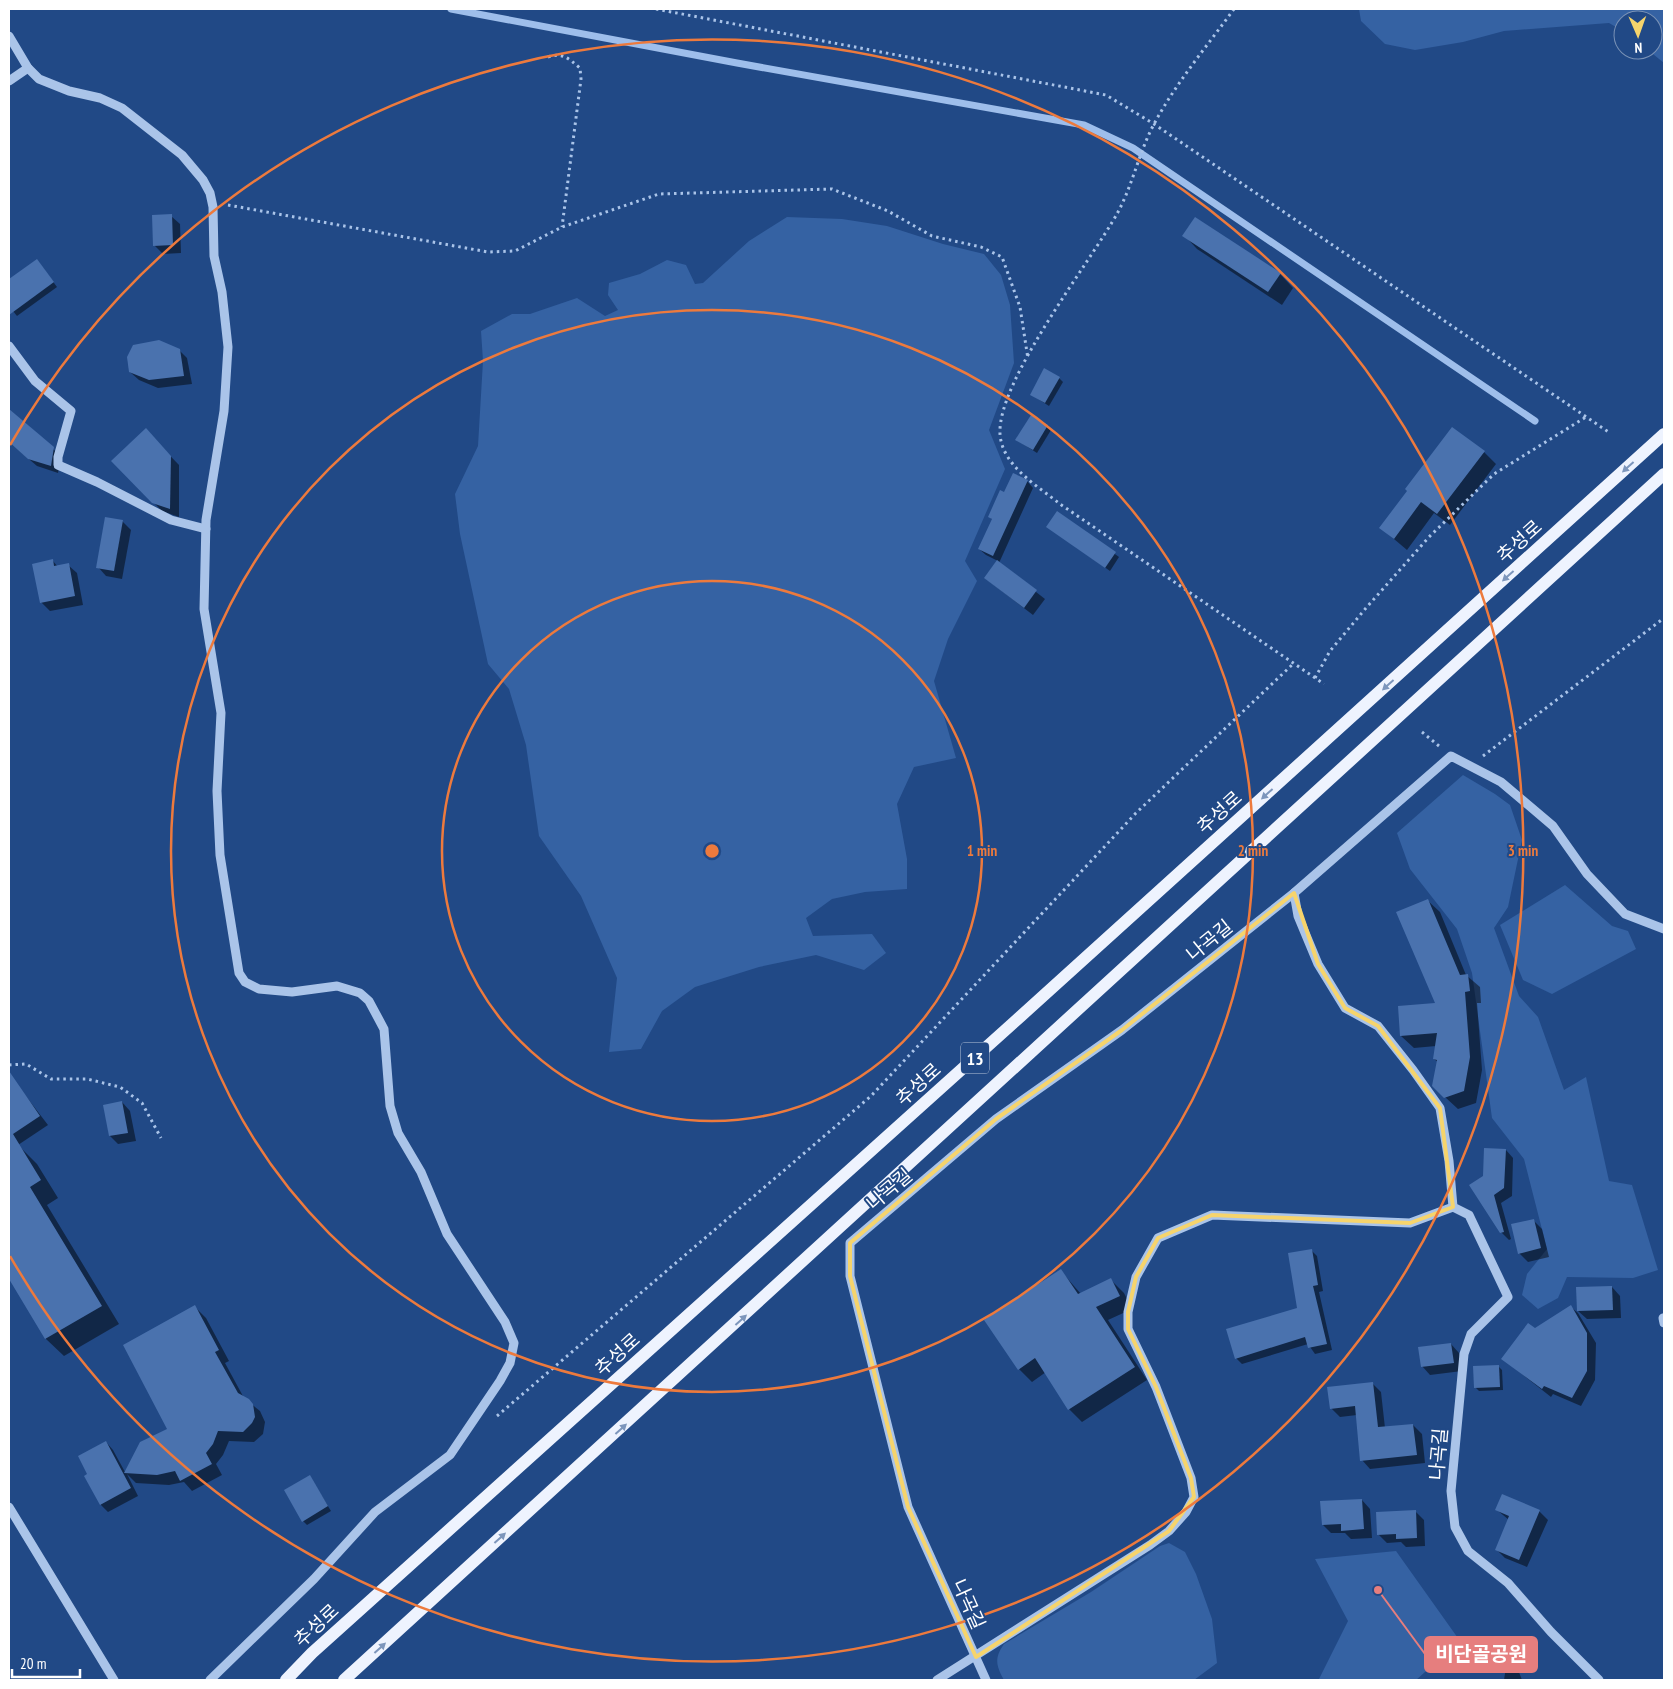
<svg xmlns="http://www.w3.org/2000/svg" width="1673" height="1689" viewBox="0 0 1673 1689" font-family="'PT Sans Narrow','Noto Sans KR',sans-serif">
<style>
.green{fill:#3562a3}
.shadow{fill:#0007}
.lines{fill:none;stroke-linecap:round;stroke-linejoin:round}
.stream{stroke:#9ebeeb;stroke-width:7}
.building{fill:#4a72ae}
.path{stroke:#aac4e9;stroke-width:3;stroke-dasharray:2.5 4;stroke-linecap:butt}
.minor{stroke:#aac4e9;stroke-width:9}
.major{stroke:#eef3fe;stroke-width:12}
.oneway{fill:#7d96bc}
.marked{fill:none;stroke:#f6d46c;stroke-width:4;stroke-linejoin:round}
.ring{fill:none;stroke:#ed7a3d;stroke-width:2.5}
.labels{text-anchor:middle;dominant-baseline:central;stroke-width:4;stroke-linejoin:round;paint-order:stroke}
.shield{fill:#214986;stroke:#bcc8db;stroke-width:1}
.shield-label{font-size:18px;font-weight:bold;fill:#fff}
.street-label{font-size:19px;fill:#fff;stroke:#214986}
.centre{fill:#ed7a3d;stroke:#214986;stroke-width:2.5}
.ring-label{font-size:15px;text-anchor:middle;font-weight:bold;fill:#ed7a3d;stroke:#214986;stroke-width:4;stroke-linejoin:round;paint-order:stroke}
.leader{fill:none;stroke:#e67e7e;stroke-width:2}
.callout-dot{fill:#e67e7e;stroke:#214986;stroke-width:2}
.callout{fill:#e67e7e;stroke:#e67e7e;stroke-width:2}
.callout-label{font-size:20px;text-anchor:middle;font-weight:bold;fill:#fff}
</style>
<rect width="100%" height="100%" fill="#214986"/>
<g class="green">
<path d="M1359,9H1664V63L1648,50H1653V20H1623V31L1609,23L1504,31L1463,42L1415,50L1385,44L1361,21Z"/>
<path d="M787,217L842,219L887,226L943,244L984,254L1001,275L1010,305L1014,363L989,430L1005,469L965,561L977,581L948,639L934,681L956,758L914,767L897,804L907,859V889L865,892L832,899L806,918L813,936L872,934L886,953L864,970L816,955L759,967L695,987L662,1011L641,1049L609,1052L617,978L581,896L539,836L526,745L509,689L488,664L460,534L455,494L478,446L483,361L481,331L512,314H530L577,298L605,316L618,310L608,295L609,283L640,274L667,260L686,265L695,284L703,283L749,241Z"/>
<path d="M1463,775L1495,794L1510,805L1522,840L1508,907L1494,928L1519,996L1538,1017L1564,1090L1586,1077L1609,1181L1632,1185L1658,1270L1633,1278L1567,1277L1558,1298L1538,1309L1522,1295L1527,1274L1547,1249L1524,1159L1492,1118L1472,973L1457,929L1410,869L1397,833Z"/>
<path d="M1565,885L1612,926L1628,931L1636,949L1552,994L1523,980L1500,925Z"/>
<path d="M1169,1543L1185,1552L1196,1574L1212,1619L1217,1663L1194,1680H1004C996,1666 994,1658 1004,1644L1091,1592L1160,1546Z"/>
<path d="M1396,1551L1460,1641L1416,1680L1319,1679L1348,1621L1315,1559Z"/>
</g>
<g class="shadow">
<path d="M171,216L180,224L181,253L163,254L154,245Z"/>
<path d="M1195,218L1280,274L1293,288L1282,305L1197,249L1184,235Z"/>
<path d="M37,260L57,287L17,316L9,306V281Z"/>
<path d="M179,350L187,358L192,384L158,388L139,380L130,372Z"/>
<path d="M1059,378L1063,382L1049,406L1032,395Z"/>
<path d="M9,411L61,456L58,473L37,466L9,442Z"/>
<path d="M1047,426L1051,430L1037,453L1017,440Z"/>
<path d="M154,439L179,465V517L162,511L113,461Z"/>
<path d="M1484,452L1496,464L1450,525L1434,513L1407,550L1381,528Z"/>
<path d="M1027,481L1033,488L999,563L1045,599L1033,615L985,578L998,561L986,555L979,549L993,520L990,517Z"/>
<path d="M1058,513L1119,557L1110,571L1052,530Z"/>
<path d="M122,521L131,530L122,579L106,576L98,567Z"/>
<path d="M53,561L58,567L68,565L77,573L83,605L50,611L41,602Z"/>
<path d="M1427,900L1440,912L1466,975L1480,987L1481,1003H1477L1482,1070L1476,1103L1458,1109L1433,1086L1438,1062L1434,1059L1436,1046L1414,1048L1401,1036L1437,1005Z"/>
<path d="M15,1082L48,1125L18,1145L37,1164L58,1198L47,1205L119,1324L64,1356L46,1339L9,1276V1152L12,1150L9,1147V1087Z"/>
<path d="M122,1102L130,1111L136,1141L118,1144L110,1136Z"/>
<path d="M1506,1150L1513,1158L1512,1196L1501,1203L1511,1239L1509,1240L1501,1232L1484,1177Z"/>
<path d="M1533,1220L1542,1229L1549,1257L1528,1262L1519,1253Z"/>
<path d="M1311,1250L1317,1256L1323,1291L1319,1292L1332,1350L1315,1354L1308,1344L1242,1364L1236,1358L1299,1308Z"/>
<path d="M1060,1270L1081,1294L1111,1280L1124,1293L1132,1309L1108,1320L1147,1380L1082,1422L1069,1409L1046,1372L1032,1382L1019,1369Z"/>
<path d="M1612,1287L1620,1296L1621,1318L1587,1319L1578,1311Z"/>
<path d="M195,1307L206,1318L229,1361L225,1363L244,1398L260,1411L265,1422L263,1434L254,1442L229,1441L223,1455L216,1464L222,1475L192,1491L184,1482L169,1485L136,1483L127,1474L138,1496L108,1512L101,1505L86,1476L89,1474L106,1442L113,1450L125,1472L169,1430Z"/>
<path d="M1571,1307L1578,1313L1596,1343L1595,1380L1581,1406L1553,1394L1551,1397L1503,1359L1535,1330Z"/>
<path d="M1451,1344L1459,1353L1462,1371L1430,1375L1422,1366Z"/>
<path d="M1498,1366L1502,1370L1503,1390L1479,1391L1475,1387Z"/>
<path d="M1372,1383L1381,1392L1385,1428L1413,1425L1422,1434L1425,1463L1370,1469L1362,1460L1357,1415L1340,1417L1331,1408Z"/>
<path d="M310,1477L331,1511L307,1525L303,1521Z"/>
<path d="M1362,1500L1370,1509L1372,1538L1351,1539L1345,1533H1331L1323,1525Z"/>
<path d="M1497,1510L1539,1511L1548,1520L1527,1567L1505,1558L1496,1549L1509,1520Z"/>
<path d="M1415,1511L1424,1520L1425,1546L1406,1547L1401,1542L1387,1543L1378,1534Z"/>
<path d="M1508,1654L1515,1662L1522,1680H1504Z"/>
</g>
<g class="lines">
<path class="stream" d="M451,9L737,63L1084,125L1133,148L1535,421"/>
</g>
<g class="building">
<path d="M172,214L173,245L153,246L152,215Z"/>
<path d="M1195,217L1281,273L1268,292L1182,236Z"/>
<path d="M37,259L54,282L9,315V279Z"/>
<path d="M159,340L180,349L184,376L149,380L129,372L127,357L133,345Z"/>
<path d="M1044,368L1060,377L1045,403L1030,395Z"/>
<path d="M9,409L54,447L51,466L28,459L9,442Z"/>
<path d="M1031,415L1048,425L1033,450L1015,440Z"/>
<path d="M1452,427L1485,451L1437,514L1421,502L1394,539L1379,528L1407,491L1405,489Z"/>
<path d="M146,428L171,456L170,509L152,503L111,461Z"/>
<path d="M1013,473L1028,480L993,556L978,549L992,519L988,517L1000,490L1004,492Z"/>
<path d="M1057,511L1116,552L1105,568L1046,527Z"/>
<path d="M105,517L123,520L114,571L96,568Z"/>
<path d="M53,559L54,566L69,563L75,596L40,603L32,564Z"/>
<path d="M997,560L1037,590L1024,608L984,578Z"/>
<path d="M1428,899L1460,975L1468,974L1470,991L1465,992L1470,1057L1464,1091L1444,1098L1432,1086L1437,1060L1433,1059L1437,1033L1400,1036L1398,1006L1435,1003L1396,912Z"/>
<path d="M9,1071L40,1116L13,1134L41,1180L30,1187L102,1306L45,1339L9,1279Z"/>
<path d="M122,1101L128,1133L109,1136L103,1105Z"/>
<path d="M1484,1148L1506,1149L1504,1188L1494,1195L1504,1232L1500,1233L1469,1185L1483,1176Z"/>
<path d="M1534,1219L1541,1248L1518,1254L1511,1224Z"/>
<path d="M1312,1249L1318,1285L1313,1286L1327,1344L1308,1348L1305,1337L1235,1359L1226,1329L1297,1308L1288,1253Z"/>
<path d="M1061,1269L1078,1294L1111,1278L1120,1296L1096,1307L1135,1367L1068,1410L1035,1358L1018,1370L984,1320Z"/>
<path d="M1612,1286L1613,1310L1577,1311L1576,1287Z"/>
<path d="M195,1305L219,1350L215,1352L238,1393L249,1399L253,1404L255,1417L252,1423L243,1432L218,1431L213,1444L206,1453L212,1464L180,1481L175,1471L157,1475L124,1473L140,1442L167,1429L123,1345Z"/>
<path d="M1571,1305L1587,1333V1371L1572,1398L1544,1386L1542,1389L1501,1359L1528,1323L1535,1328Z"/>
<path d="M1451,1343L1454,1363L1421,1367L1418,1347Z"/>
<path d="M1499,1365L1500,1387L1474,1388L1473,1366Z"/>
<path d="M1373,1382L1378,1427L1413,1424L1417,1455L1360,1461L1355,1406L1330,1409L1327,1387Z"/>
<path d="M106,1441L131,1488L100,1505L84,1476L87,1474L78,1456Z"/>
<path d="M310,1475L328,1506L302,1522L284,1490Z"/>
<path d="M1502,1494L1540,1510L1519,1560L1495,1550L1509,1516L1495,1510Z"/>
<path d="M1362,1499L1364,1529L1341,1531V1524L1322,1525L1320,1501Z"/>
<path d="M1416,1510L1417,1538L1396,1539V1534L1377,1535L1376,1512Z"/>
</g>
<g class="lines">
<g class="path">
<path d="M656,9L1106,95L1154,124L1610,433"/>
<path d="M1234,9C1207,46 1176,83 1154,124C1139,152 1133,184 1118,212C1090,263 997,381 1000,434C1002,466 1038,486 1060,504L1324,684"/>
<path d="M548,57C563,52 569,59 580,68L581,79L562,227"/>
<path d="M228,205L488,252L515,251L562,227L659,194L832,189L888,211L932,236L981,247L1002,257L1020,307L1028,359"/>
<path d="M1315,678L1330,651L1366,608L1429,537L1494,474L1586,417"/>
<path d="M1422,732L1439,746"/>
<path d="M1483,756L1664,618"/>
<path d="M9,1065L26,1064L51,1079H87L120,1087L142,1103L161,1138"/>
<path d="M497,1416L871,1096L1136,813L1293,664"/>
</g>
<g class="minor">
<path d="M9,36L28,68L39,79L69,91L100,98L122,108L182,155L203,180L210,193L213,207L214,256L222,292L228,347L224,411L206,520L204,609L221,713L217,791L220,855L239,973L245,982L259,989L292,992L337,986L360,993L369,1001L384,1029L390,1106L398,1133L421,1172L447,1234L505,1322L514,1343L510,1363L500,1381L450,1455L375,1512L314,1579L210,1680"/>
<path d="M9,81L28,68"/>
<path d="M9,346L35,381L71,411L58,457V465L97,482L171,520L206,529"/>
<path d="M1294,893L1298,916L1318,964L1345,1008L1378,1026L1413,1070L1440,1108L1449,1161L1453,1207L1469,1215L1508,1297L1471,1334L1464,1354L1451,1491L1455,1527L1468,1551L1508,1583L1551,1632L1599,1680"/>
<path d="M1663,1318L1664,1323"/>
<path d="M9,1507L114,1680"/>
<path d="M937,1680L1150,1545L1169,1531L1186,1512L1194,1497L1191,1478L1156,1387L1128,1329V1312L1136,1277L1158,1238L1212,1215L1410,1223L1453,1207"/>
<path d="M986,1680L908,1507L850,1276V1243L996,1119L1122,1030L1294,893L1451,756L1501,782L1553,826L1587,874L1625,914L1664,929"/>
</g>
<g class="major">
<path d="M286,1680L312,1653L1021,1016L1664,434"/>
<path d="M344,1680L1664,474"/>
</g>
</g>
<defs><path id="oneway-solid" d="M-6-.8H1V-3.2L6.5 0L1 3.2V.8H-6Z" transform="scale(1.25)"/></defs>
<g class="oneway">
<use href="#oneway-solid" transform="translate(1628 467) rotate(138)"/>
<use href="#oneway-solid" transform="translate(1508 576) rotate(138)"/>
<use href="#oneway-solid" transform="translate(1388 685) rotate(138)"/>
<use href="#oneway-solid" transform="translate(1267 794) rotate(138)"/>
<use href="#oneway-solid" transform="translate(741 1320) rotate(-42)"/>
<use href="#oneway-solid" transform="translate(621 1429) rotate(-42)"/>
<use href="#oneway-solid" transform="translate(500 1538) rotate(-42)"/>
<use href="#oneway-solid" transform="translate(380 1648) rotate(-42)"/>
</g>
<path class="marked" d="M1294,893L1318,964L1345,1008L1378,1026L1440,1108L1453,1207L1410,1223L1212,1215L1158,1238L1136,1277L1128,1312V1329L1156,1387L1191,1478L1194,1497L1169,1531L976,1657L908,1507L850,1276V1243L996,1119L1122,1030Z"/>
<g class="ring">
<circle cx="712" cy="851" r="270"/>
<circle cx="712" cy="851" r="541"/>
<path d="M10 445A811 811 0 1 1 10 1256"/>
</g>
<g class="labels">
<rect class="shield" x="961" y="1042.5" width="28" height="31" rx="4"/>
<g class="shield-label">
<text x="975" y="1058">13</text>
</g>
<g class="street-label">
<text transform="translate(1519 541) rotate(-42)">추성로</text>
<text transform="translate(1219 812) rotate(-42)">추성로</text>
<text transform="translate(1209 940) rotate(-39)">나곡길</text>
<text transform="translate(918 1084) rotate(-42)">추성로</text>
<text transform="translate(889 1189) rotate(-40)">나곡길</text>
<text transform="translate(617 1354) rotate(-42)">추성로</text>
<text transform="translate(1438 1454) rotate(-85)">나곡길</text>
<text transform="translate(969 1604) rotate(66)">나곡길</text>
<text transform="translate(316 1625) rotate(-43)">추성로</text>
</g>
</g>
<circle cx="712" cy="851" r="8" class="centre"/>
<g class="ring-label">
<text x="982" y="856">1 min</text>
<text x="1253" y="856">2 min</text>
<text x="1523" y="856">3 min</text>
</g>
<path class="leader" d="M1378 1590L1425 1654"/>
<circle class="callout-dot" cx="1378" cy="1590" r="5"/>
<rect class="callout" x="1425" y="1637" width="112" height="35" rx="5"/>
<g class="callout-label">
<text x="1481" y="1661">비단골공원</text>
</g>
<rect width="1673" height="1689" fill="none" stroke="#ffffff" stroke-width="20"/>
<g transform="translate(1638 35) rotate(178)"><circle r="24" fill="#214986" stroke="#7a92b6"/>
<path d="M0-4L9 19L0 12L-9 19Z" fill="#f6d46c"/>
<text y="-8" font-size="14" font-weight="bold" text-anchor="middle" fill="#ffffff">N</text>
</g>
<path d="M12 1669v8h68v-8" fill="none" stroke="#ffffff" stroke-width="2.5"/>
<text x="20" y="1669" font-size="15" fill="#ffffff" stroke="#214986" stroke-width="4" paint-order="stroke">20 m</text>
</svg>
